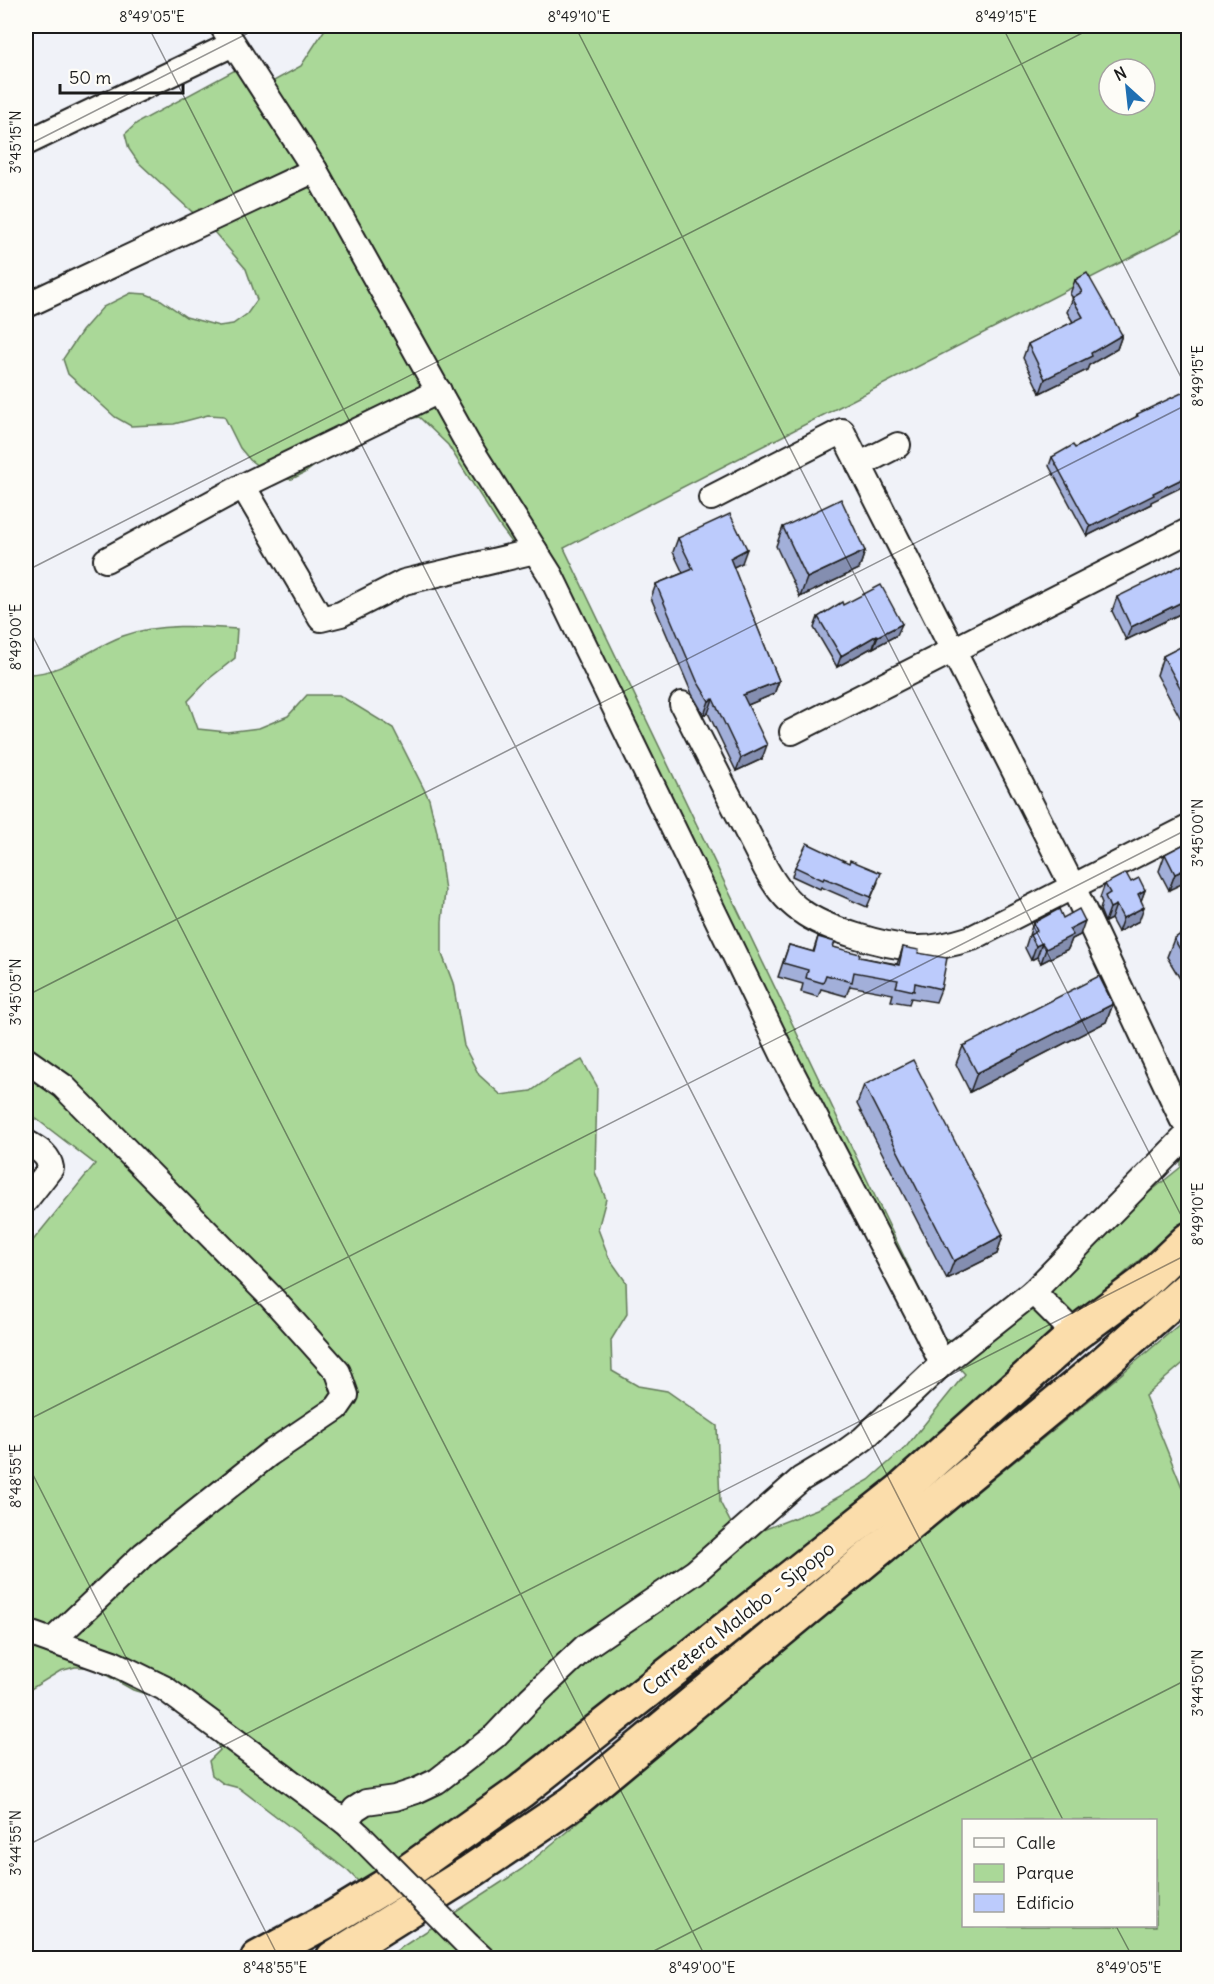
<svg xmlns="http://www.w3.org/2000/svg" width="1214" height="1984" viewBox="0 0 1214 1984" font-family="Delius,sans-serif">
<style>
.green{fill:#aad898;stroke:#637a5a;stroke-width:1.5;fill-rule:evenodd}
.lines{fill:none;stroke-linecap:round;stroke-linejoin:round}
.minor-casing{stroke:#1c1c1c;stroke-width:28}
.highway-casing{stroke:#1c1c1c;stroke-width:38}
.minor{stroke:#fdfcf7;stroke-width:24}
.highway{stroke:#fbddab;stroke-width:33}
.minor-bridge-casing{stroke:#1c1c1c;stroke-width:28;stroke-linecap:butt}
.minor-bridge{stroke:#fdfcf7;stroke-width:24}
.wall{fill:#a2afd9;stroke:#1c1c1c;stroke-width:1.5}
.shaded-wall{fill:#848eb0;stroke:#1c1c1c;stroke-width:1.5}
.building{fill:#bccbfc;stroke:#1c1c1c;stroke-width:1.5}
.ticks{fill:none;stroke:#1c1c1c;stroke-width:1.5;stroke-opacity:0.45}
.labels{text-anchor:middle;dominant-baseline:central;stroke-width:5;stroke-linejoin:round;paint-order:stroke}
.street-label{font-size:20px;fill:#1c1c1c;stroke:#fdfcf7}
.neatline{fill:none;stroke:#1c1c1c;stroke-width:2}
.ticks-label{font-size:15px;text-anchor:middle;fill:#1c1c1c}
</style>
<rect width="100%" height="100%" fill="#f0f2f8"/>
<filter id="ink" filterUnits="userSpaceOnUse"><feTurbulence type="fractalNoise" baseFrequency=".0167" numOctaves="2"/><feDisplacementMap in="SourceGraphic" scale="12" xChannelSelector="R" yChannelSelector="G"/><feConvolveMatrix kernelMatrix="1 2 1 2 8 2 1 2 1" color-interpolation-filters="sRGB"/></filter>
<g filter="url(#ink)">
<g class="green">
<path d="M327,26H1188V228L564,548L944,1340L968,1338L1181,1167L1182,1119L1188,1120V1217L1092,1302L889,1486L383,1906L348,1871L239,1788L224,1784L212,1775L209,1761L220,1750L212,1735L162,1699L133,1690L92,1667H75L60,1671L26,1692V1249L95,1164L26,1111V674C62,675 90,648 123,636C158,623 201,626 237,629L235,658L210,678L188,701L198,729L227,732L259,728L288,716L307,695H339L393,728L429,799L437,832L445,891L442,922V954L453,983L464,1046L479,1075L501,1095L531,1091L554,1075L582,1060L597,1086L595,1172L606,1199L598,1229L609,1258L626,1282L627,1314L611,1340L612,1371L638,1386L667,1391L717,1426L720,1502L733,1527L763,1530L817,1509L869,1480L906,1447L965,1374L913,1318L545,586L499,525L448,445L419,417L366,427L306,472L292,479L276,480L250,460L240,448L224,416L208,415L174,424L131,426L115,417L68,374L63,359L82,331L103,307L131,293L146,294L161,300L186,317L219,326L233,324L247,314L257,300L246,269L215,233L138,162L129,149L125,134L137,123L237,69L274,81L301,66ZM1109,69H1145V105H1109Z"/>
<path d="M1188,1317V1359L1145,1396L1188,1502V1958H385L522,1869L795,1641L1119,1376ZM964,1820H1156V1926H964Z"/>
</g>
<g class="lines">
<g class="minor-casing">
<g id="minor">
<path d="M222,26L315,170L469,446L551,576L786,1061L927,1332L942,1364"/>
<path d="M26,143L233,44"/>
<path d="M27,305L315,170"/>
<path d="M859,465L898,445"/>
<path d="M243,486L439,391"/>
<path d="M711,498L842,431L1073,887L1182,1119L1188,1127"/>
<path d="M106,560L243,486L321,619L341,614L404,582L535,551"/>
<path d="M682,704L766,869C775,885 785,900 801,911C825,929 884,946 914,948C934,949 953,944 972,938L1188,828"/>
<path d="M792,732L1188,531"/>
<path d="M26,1060L63,1086L270,1296L338,1372L346,1395L337,1408L269,1454L144,1554L52,1641"/>
<path d="M26,1142C37,1149 49,1154 51,1168L26,1200"/>
<path d="M1033,1292L1075,1334"/>
<path d="M26,1632L113,1663L164,1688L345,1822"/>
<path d="M360,1836L345,1822L355,1809L366,1802L395,1798L416,1791L437,1781L495,1736L530,1699L585,1647L695,1572L801,1479L841,1455L863,1439L942,1364L1033,1292L1188,1134"/>
<path d="M468,1945L482,1958"/>
</g>
</g>
<g class="highway-casing">
<g id="highway">
<path d="M258,1958L334,1917L400,1877L521,1791L901,1490L1075,1334L1142,1284L1188,1240"/>
<path d="M333,1958L470,1872L572,1803L1098,1368L1188,1288"/>
</g>
</g>
<use href="#minor" class="minor"/>
<use href="#highway" class="highway"/>
<g class="minor-bridge-casing">
<path id="minor-bridge" d="M360,1836L468,1945"/>
</g>
<use href="#minor-bridge" class="minor-bridge"/>
</g>
<g class="wall">
<path d="M1075,280L1122,335L1117,349L1089,365L1087,370L1040,393L1023,358L1028,344L1073,322L1067,312L1073,298L1070,294Z"/>
<path d="M1137,414L1151,502V504L1087,536L1049,466L1052,457L1075,448L1136,417Z"/>
<path d="M783,527L865,551L859,569L800,597L776,546Z"/>
<path d="M678,538L742,563L733,567L779,681L774,694L748,705L762,759L736,771L708,713L704,715L692,694L651,598L656,584L683,573L673,552Z"/>
<path d="M1188,574V610L1126,640L1112,611L1117,597Z"/>
<path d="M843,605L897,635L873,648V647L837,667L814,628L818,617Z"/>
<path d="M1188,644V732L1157,675L1163,656Z"/>
<path d="M1188,842L1169,890L1159,871L1165,854Z"/>
<path d="M849,863L878,882L867,907L821,887L820,889L792,876L795,867Z"/>
<path d="M1131,882L1145,890L1141,900L1139,921L1118,932L1111,919L1105,922L1100,910L1102,903L1100,898L1105,884Z"/>
<path d="M1063,918L1080,935L1072,939L1068,949L1041,963L1037,957L1031,960L1025,948L1033,923Z"/>
<path d="M1188,929V992L1167,957L1174,939Z"/>
<path d="M818,937L833,947L859,957L897,964L903,947L918,953L941,989L936,1002L911,998L909,1004L891,1001L893,994L850,986L846,996L821,989L818,997L801,992L803,984L778,977L784,959L789,945L813,952Z"/>
<path d="M1113,1004L1106,1022L970,1092L956,1064L963,1046Z"/>
<path d="M864,1085L1003,1235L997,1254L947,1279L857,1104Z"/>
</g>
<g class="shaded-wall">
<path d="M1122,335L1117,349L1089,365L1087,370L1040,393L1045,379Z"/>
<path d="M1188,476V484L1151,502V504L1087,536L1090,527L1153,493Z"/>
<path d="M747,549L742,563L725,571L730,558Z"/>
<path d="M865,551L859,569L800,597L807,578Z"/>
<path d="M1188,599V610L1126,640L1131,627Z"/>
<path d="M902,624L897,635L873,648L878,636Z"/>
<path d="M877,635L873,647L837,667L841,656Z"/>
<path d="M779,681L774,694L738,709L743,695Z"/>
<path d="M713,699L708,713L704,715L709,701Z"/>
<path d="M767,745L762,759L736,771L741,758Z"/>
<path d="M1188,868V881L1169,890L1175,874Z"/>
<path d="M1145,890L1140,904L1138,894Z"/>
<path d="M1116,905L1111,919L1105,922L1110,908Z"/>
<path d="M1144,907L1139,921L1118,932L1123,918Z"/>
<path d="M1085,921L1080,935L1072,939L1068,949L1041,963L1046,949L1069,929Z"/>
<path d="M1042,943L1037,957L1031,960L1036,946Z"/>
<path d="M1113,1004L1106,1022L970,1092L977,1073Z"/>
<path d="M1003,1235L997,1254L947,1279L954,1261Z"/>
</g>
<g class="building">
<path d="M1087,273L1122,335L1091,353L1092,356L1045,379L1028,344L1083,317L1072,298L1082,292L1075,280Z"/>
<path d="M1188,390V476L1153,493L1154,495L1090,527L1052,457L1073,445L1075,448L1138,416L1137,414Z"/>
<path d="M841,499L865,551L807,578L783,527Z"/>
<path d="M730,514L747,549L730,558L779,681L743,695L767,745L741,758L713,699L709,701L697,681L656,584L693,569L678,538Z"/>
<path d="M1184,564L1188,574V599L1131,627L1117,597Z"/>
<path d="M881,585L902,624L878,636L877,635L841,656L818,617L842,602L843,605Z"/>
<path d="M1188,643V702L1163,656Z"/>
<path d="M1188,842V868L1175,874L1165,854Z"/>
<path d="M807,843L849,863L850,860L881,873L871,897L824,878L823,880L795,867Z"/>
<path d="M1126,873L1131,882L1139,878L1145,890L1138,894L1144,907L1123,918L1116,905L1110,908L1105,896L1110,893L1105,884Z"/>
<path d="M1059,909L1063,918L1079,909L1085,921L1069,929L1073,935L1046,949L1042,943L1036,946L1030,935L1037,931L1033,923Z"/>
<path d="M1188,929V963L1174,939Z"/>
<path d="M818,937L835,942L833,947L860,954L859,957L899,965L903,947L919,950L918,953L947,958L941,989L915,983L914,991L896,987L898,980L854,972L852,982L826,975L823,983L806,978L808,970L783,963L789,945L814,952Z"/>
<path d="M1099,976L1113,1004L977,1073L963,1046Z"/>
<path d="M913,1060L1003,1235L954,1261L864,1085Z"/>
</g>
</g>
<path class="ticks" d="M148,26L1063,1820M575,26L1188,1229M1002,26L1188,391M26,146L262,26M26,571L1096,26M26,623L706,1958M26,996L1188,404M26,1421L1188,829M26,1461L279,1958M26,1846L1188,1254M1116,1926L1133,1958M640,1958L1188,1679"/>
<g class="labels">
<g class="street-label">
<text transform="translate(738 1618) rotate(-38)">Carretera Malabo - Sipopo</text>
</g>
</g>
<rect width="1214" height="1984" fill="none" stroke="#fdfcf7" stroke-width="66"/>
<rect x="962" y="1819" width="195" height="108" fill="#fdfcf7" stroke="#a3a29f" stroke-width="1.5"/>
<rect x="974" y="1838" width="30" height="9" fill="#fdfcf7" stroke="#a3a29f" stroke-width="1.5"/>
<text x="1016" y="1849" font-size="18" fill="#1c1c1c">Calle</text>
<rect x="974" y="1864" width="30" height="18" fill="#aad898" stroke="#a3a29f" stroke-width="1.5"/>
<text x="1016" y="1879" font-size="18" fill="#1c1c1c">Parque</text>
<rect x="974" y="1894" width="30" height="18" fill="#bccbfc" stroke="#a3a29f" stroke-width="1.5"/>
<text x="1016" y="1909" font-size="18" fill="#1c1c1c">Edificio</text>
<g transform="translate(1127 87) rotate(333)"><circle r="28" fill="#fdfcf7" stroke="#a3a29f" stroke-width="1.5"/>
<path d="M0-4.5L10 22L0 15L-10 22Z" fill="#1f6fb2"/>
<text y="-9" font-size="16" font-weight="bold" text-anchor="middle" fill="#1c1c1c">N</text>
</g>
<path d="M60 84v9h123v-9" fill="none" stroke="#1c1c1c" stroke-width="3"/>
<text x="69" y="84" font-size="18" fill="#1c1c1c" stroke="#fdfcf7" stroke-width="4.5" paint-order="stroke">50 m</text>
<rect x="33" y="33" width="1148" height="1918" class="neatline"/>
<g class="ticks-label">
<text x="152" y="22">8°49'05"E</text>
<text x="579" y="22">8°49'10"E</text>
<text x="1006" y="22">8°49'15"E</text>
<text transform="translate(16 142) rotate(-90)" y="5">3°45'15"N</text>
<text transform="translate(1198 376) rotate(-90)" y="5">8°49'15"E</text>
<text transform="translate(16 637) rotate(-90)" y="5">8°49'00"E</text>
<text transform="translate(1198 833) rotate(-90)" y="5">3°45'00"N</text>
<text transform="translate(16 992) rotate(-90)" y="5">3°45'05"N</text>
<text transform="translate(1198 1214) rotate(-90)" y="5">8°49'10"E</text>
<text transform="translate(16 1476) rotate(-90)" y="5">8°48'55"E</text>
<text transform="translate(1198 1683) rotate(-90)" y="5">3°44'50"N</text>
<text transform="translate(16 1843) rotate(-90)" y="5">3°44'55"N</text>
<text x="275" y="1973">8°48'55"E</text>
<text x="702" y="1973">8°49'00"E</text>
<text x="1129" y="1973">8°49'05"E</text>
</g>
</svg>
